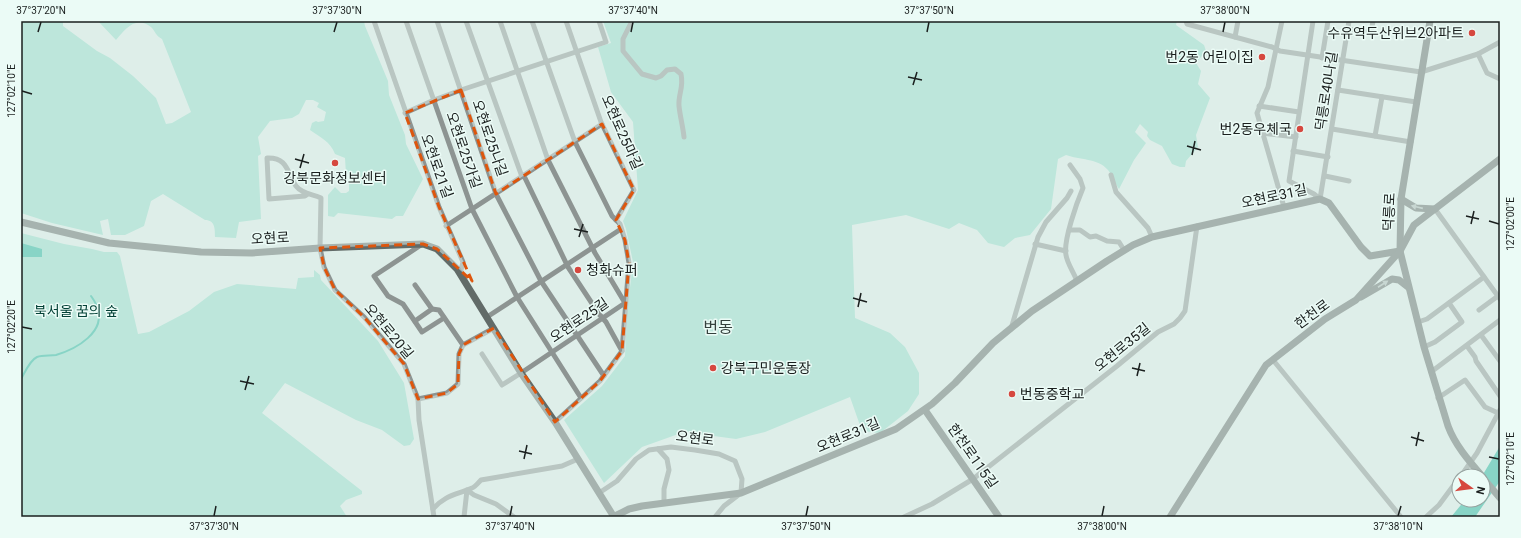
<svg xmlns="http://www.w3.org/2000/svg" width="1521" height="538" viewBox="0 0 1521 538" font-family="Roboto,'Noto Sans KR',sans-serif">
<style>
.green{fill:#94dcca}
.water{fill:#20b49b}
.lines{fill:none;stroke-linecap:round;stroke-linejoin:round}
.stream{stroke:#20b49b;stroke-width:2}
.street{stroke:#8d9492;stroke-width:5}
.secondary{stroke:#626b68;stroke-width:7}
.oneway{fill:#adbab6}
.marked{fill:none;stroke:#de560d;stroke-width:3;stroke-dasharray:8 5;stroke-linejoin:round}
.ticks{fill:none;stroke:#1a1f1e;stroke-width:1.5}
.poi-dot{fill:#d6483f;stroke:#ebfbf6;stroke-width:1.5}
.labels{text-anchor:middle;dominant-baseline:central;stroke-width:3;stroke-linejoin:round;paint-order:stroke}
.poi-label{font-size:14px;fill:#1a1f1e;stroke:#ebfbf6;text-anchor:end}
.street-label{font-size:14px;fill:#1a1f1e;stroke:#ebfbf6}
.park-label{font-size:14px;fill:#034136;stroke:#ebfbf6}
.quarter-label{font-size:16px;fill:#34413d;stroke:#ebfbf6}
.neatline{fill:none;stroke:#1a1f1e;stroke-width:1.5}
.ticks-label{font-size:10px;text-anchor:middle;fill:#1a1f1e}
</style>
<rect width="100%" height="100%" fill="#deeee9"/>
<g class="green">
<path d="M21,21H63V26L97,51L110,58L133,76L156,98L166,124L172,123L191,112L162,39C155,35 156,32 151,27C136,15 125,29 116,40L98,21H364L365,26L388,81L389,95L405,135L406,144L423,179L403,216H396L392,219L338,213L334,217L328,216V195L335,187L341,193H346L349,191V182L354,178V174H346L345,158L335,154C330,141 321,138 310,130L312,123L316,121L318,122L324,121L326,112L317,107L319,103L313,100H306L299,114L292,118L270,121L258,137L261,154L258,156L261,219L239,222L236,238L215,237C215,229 215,220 205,220L163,194L151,201L144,226L125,235H111L108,219L100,221L103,235L52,223L21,213Z"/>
<path d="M603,21H1177L1176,25L1204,45L1206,51L1196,63L1201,71L1198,84L1210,98L1196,135L1198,147L1186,161L1185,167H1180L1172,164L1162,146L1150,140L1147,136L1148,132L1140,124L1135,132L1146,143L1134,160L1119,189C1115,183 1112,175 1108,170C1098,158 1079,160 1066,155L1058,159L1051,209L1030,235L1015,238L1004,247L988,243L977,230L959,223L949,229L906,215L852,225L855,318L890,333L905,347L919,373V394L908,411L880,433L862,431L850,397L765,432L736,439L684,432L642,447L604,483L564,420L602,386L625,356L627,313L633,262L626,229L623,221L638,190L633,122L611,92L598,47L611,43Z"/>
<path d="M21,233L64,244L92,249L104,252H117L120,256L138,334L149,332L189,311L214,292L237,284L296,289L298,278L314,277V270L320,275L321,280L378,341L404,383L414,439L410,445L404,446L382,430L356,420L285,383L262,413L362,491V494L346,500L340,506L347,517H21Z"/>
</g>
<g class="water">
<path d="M21,243L42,249V257H21Z"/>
<path d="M1500,446V481L1475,517H1451L1465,500H1483V476H1482Z"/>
</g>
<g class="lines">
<path class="stream" d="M21,379C25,372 30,360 37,357C43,355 50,356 56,355C76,349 107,332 97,307C96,303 93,299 91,296"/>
<g class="street">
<path d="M374,21L439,207L463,262L460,274"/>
<path d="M406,21L472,209L517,297L581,398"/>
<path d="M437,21L496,194L541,281L604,376"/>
<path d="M466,21L521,174L525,178L568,267L599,314L606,322L622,351"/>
<path d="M500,21L548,160L595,253L625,303"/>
<path d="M532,21L575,142L612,216L620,224L625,240L629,263L622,351L600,381L555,422"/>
<path d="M566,21L601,122L634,190L616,220"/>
<path d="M632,21L623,39V51L642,74L656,78L661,76L667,70L675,69L681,74C684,88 678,94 679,106C680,116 683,127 684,137"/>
<path d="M1186,21L1187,24L1272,47L1280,51L1421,72L1478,54L1500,42"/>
<path d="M1282,21L1268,87L1257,113L1284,207"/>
<path d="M1313,21L1289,181L1314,194L1320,199L1349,21"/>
<path d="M1348,29L1371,33L1373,21"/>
<path d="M1235,37L1238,21"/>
<path d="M1478,54L1487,73L1500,79"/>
<path d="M1322,58L1328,21"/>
<path d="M1338,90L1416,102"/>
<path d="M1259,106L1299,112"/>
<path d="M405,113L434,100L461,90L606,42L599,21"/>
<path d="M1332,129L1411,142"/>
<path d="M1262,133L1296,137"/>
<path d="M1375,136L1382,97"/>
<path d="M1293,151L1328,157"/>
<path d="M1070,165L1080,179L1083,188C1077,202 1063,241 1066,255C1067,263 1074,273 1077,281"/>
<path d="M1111,175L1116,192L1148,228L1152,237"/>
<path d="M1325,176L1349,181"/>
<path d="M308,194L305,196L269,199L267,158C288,157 287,173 296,186C302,194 313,194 321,198L320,248L324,267L335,290L364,317L404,364L418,399L419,420L434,517"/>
<path d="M1435,209L1500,299"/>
<path d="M446,226L602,124"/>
<path d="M1070,230H1080L1090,237L1096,236L1107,241L1119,242L1124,250"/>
<path d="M1035,244L1066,251"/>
<path d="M421,245L374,276L388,296L403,304L422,332L444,318"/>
<path d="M415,285L432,309L439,310L463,345"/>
<path d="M1479,310L1498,296"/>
<path d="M487,317L621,229"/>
<path d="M415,321L432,309"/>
<path d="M1418,322L1427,319L1484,277"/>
<path d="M1011,329L1038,237L1046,222L1067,198L1071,191"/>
<path d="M1481,335L1500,361"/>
<path d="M1467,346L1475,357L1476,361L1500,396"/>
<path d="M1424,347L1435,342L1462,322L1449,303"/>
<path d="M482,354L502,385L521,373L625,303"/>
<path d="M1273,360L1401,517"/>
<path d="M1431,372L1500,320"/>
<path d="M1438,398L1465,380L1485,407L1498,413"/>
<path d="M418,399L447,393L458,384L459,354L463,345L494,328"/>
<path d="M658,449L667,459L669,470L664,489V503"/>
<path d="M1461,476L1477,453L1500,410"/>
<path d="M599,493L617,481L636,459L649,450L671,447L695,450L719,454L735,461L742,479L741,493L724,506L715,517"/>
<path d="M433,509C445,495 456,495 472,488C475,487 478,483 481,480L562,466L578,459"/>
<path d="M464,517L467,490L474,495L496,504L514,517"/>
<path d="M904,517L932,504L973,479L1117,366L1158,332L1174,324L1180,318L1185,311L1197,226"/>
<path d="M1426,517L1439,505L1459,478"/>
</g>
<g class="secondary">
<path d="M1430,21L1401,199L1400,251L1424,347L1448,426C1455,445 1469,461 1482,476"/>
<path d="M1401,199L1416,208L1435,209"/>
<path d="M21,222L109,243L201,252L252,253L320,248L423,244L437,249L457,269L521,373L555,422L614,517"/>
<path d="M1361,297L1392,279L1399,280L1408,287"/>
<path d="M925,410L999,517"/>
<path d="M1483,478L1500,498"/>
<path d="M613,517L629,509L642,506L741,493L896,429L932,404L955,383L993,343L1032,311L1107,261L1133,245L1152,237L1320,199L1329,203L1361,247L1370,256L1400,251"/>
<path d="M1170,517L1266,365L1325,319L1356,300L1400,251L1414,225L1500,159"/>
</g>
</g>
<defs><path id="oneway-solid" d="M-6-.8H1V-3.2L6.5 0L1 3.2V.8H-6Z"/></defs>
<g class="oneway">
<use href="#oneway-solid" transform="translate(1417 207) rotate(-167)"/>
<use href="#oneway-solid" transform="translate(1383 284) rotate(-33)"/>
</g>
<path d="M0 0H1521V538H0ZM461,90L496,194L602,124L634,190L616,220L625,240L629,263L622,351L600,381L555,422L494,328L463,345L459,354L458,384L447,393L418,399L404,364L364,317L335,290L324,267L320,248L423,244L437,249L472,281L439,207L405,113Z" fill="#deeee9" fill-opacity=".55" fill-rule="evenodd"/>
<path class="marked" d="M461,90L496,194L602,124L634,190L616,220L625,240L629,263L622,351L600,381L555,422L494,328L463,345L459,354L458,384L447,393L418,399L404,364L364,317L335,290L324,267L320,248L423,244L437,249L472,281L439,207L405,113Z"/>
<path class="ticks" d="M38,32L41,22M334,32L337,22M631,32L633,22M927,32L929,22M1223,32L1225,22M908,77L922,80M913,85L917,72M22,91L32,94M1187,146L1201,150M1192,155L1195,141M295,159L309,163M300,168L304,154M1466,216L1479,219M1489,221L1499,224M1471,224L1474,211M574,229L588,232M579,237L583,224M853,298L867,302M858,307L861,293M22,327L32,329M1132,368L1145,371M1137,376L1140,363M240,381L254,384M245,390L249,376M1411,437L1424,441M1416,446L1419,432M519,451L532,454M1489,457L1499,459M524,459L527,445M214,516L216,506M510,516L512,506M806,516L808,506M1102,516L1104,506M1398,516L1401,506"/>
<g class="poi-dot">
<circle cx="1472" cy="33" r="4"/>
<circle cx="1262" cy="57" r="4"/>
<circle cx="1300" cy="129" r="4"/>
<circle cx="335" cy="163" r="4"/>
<circle cx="578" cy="270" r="4"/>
<circle cx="713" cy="368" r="4"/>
<circle cx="1012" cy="394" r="4"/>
</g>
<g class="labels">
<g class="poi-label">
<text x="1464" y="33">수유역두산위브2아파트</text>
<text x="1254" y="57">번2동 어린이집</text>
<text x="1292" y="129">번2동우체국</text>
<text x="335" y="178" text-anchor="middle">강북문화정보센터</text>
<text x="586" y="270" text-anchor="start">청화슈퍼</text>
<text x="721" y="368" text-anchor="start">강북구민운동장</text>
<text x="1020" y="394" text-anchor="start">번동중학교</text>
</g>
<g class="street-label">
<text transform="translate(1326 91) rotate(-81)">덕릉로40나길</text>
<text transform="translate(622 132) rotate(66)">오현로25마길</text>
<text transform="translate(490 138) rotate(71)">오현로25나길</text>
<text transform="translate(464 150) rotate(71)">오현로25가길</text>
<text transform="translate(437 166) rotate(70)">오현로21길</text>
<text transform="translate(1274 196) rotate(-12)">오현로31길</text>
<text transform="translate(1389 212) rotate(-87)">덕릉로</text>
<text transform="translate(270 238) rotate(-3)">오현로</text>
<text transform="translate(1312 314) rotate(-36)">한천로</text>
<text transform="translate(579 320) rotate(-34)">오현로25길</text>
<text transform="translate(389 331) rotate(50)">오현로20길</text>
<text transform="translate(1122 347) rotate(-39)">오현로35길</text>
<text transform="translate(848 435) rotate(-23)">오현로31길</text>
<text transform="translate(695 438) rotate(7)">오현로</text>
<text transform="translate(973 456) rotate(55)">한천로115길</text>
</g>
<g class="park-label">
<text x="76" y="311">북서울 꿈의 숲</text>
</g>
<g class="quarter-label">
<text x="718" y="327">번동</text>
</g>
</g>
<rect width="1521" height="538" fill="none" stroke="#ebfbf6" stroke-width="44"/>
<g transform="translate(1471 488) rotate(104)"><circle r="19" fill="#ebfbf6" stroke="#97a3a0"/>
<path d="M0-3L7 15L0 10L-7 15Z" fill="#d6483f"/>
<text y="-6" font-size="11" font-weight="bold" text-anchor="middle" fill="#1a1f1e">N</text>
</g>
<rect x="22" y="22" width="1477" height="494" class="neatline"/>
<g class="ticks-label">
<text x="41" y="14">37°37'20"N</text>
<text x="337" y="14">37°37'30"N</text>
<text x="633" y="14">37°37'40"N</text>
<text x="929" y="14">37°37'50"N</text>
<text x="1225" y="14">37°38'00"N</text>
<text transform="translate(11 91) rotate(-90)" y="4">127°02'10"E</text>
<text transform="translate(1510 224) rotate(-90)" y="4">127°02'00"E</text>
<text transform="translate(11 327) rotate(-90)" y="4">127°02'20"E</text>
<text transform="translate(1510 459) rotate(-90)" y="4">127°02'10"E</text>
<text x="214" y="530">37°37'30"N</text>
<text x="510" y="530">37°37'40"N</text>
<text x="806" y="530">37°37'50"N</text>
<text x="1102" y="530">37°38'00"N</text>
<text x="1398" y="530">37°38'10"N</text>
</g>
</svg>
